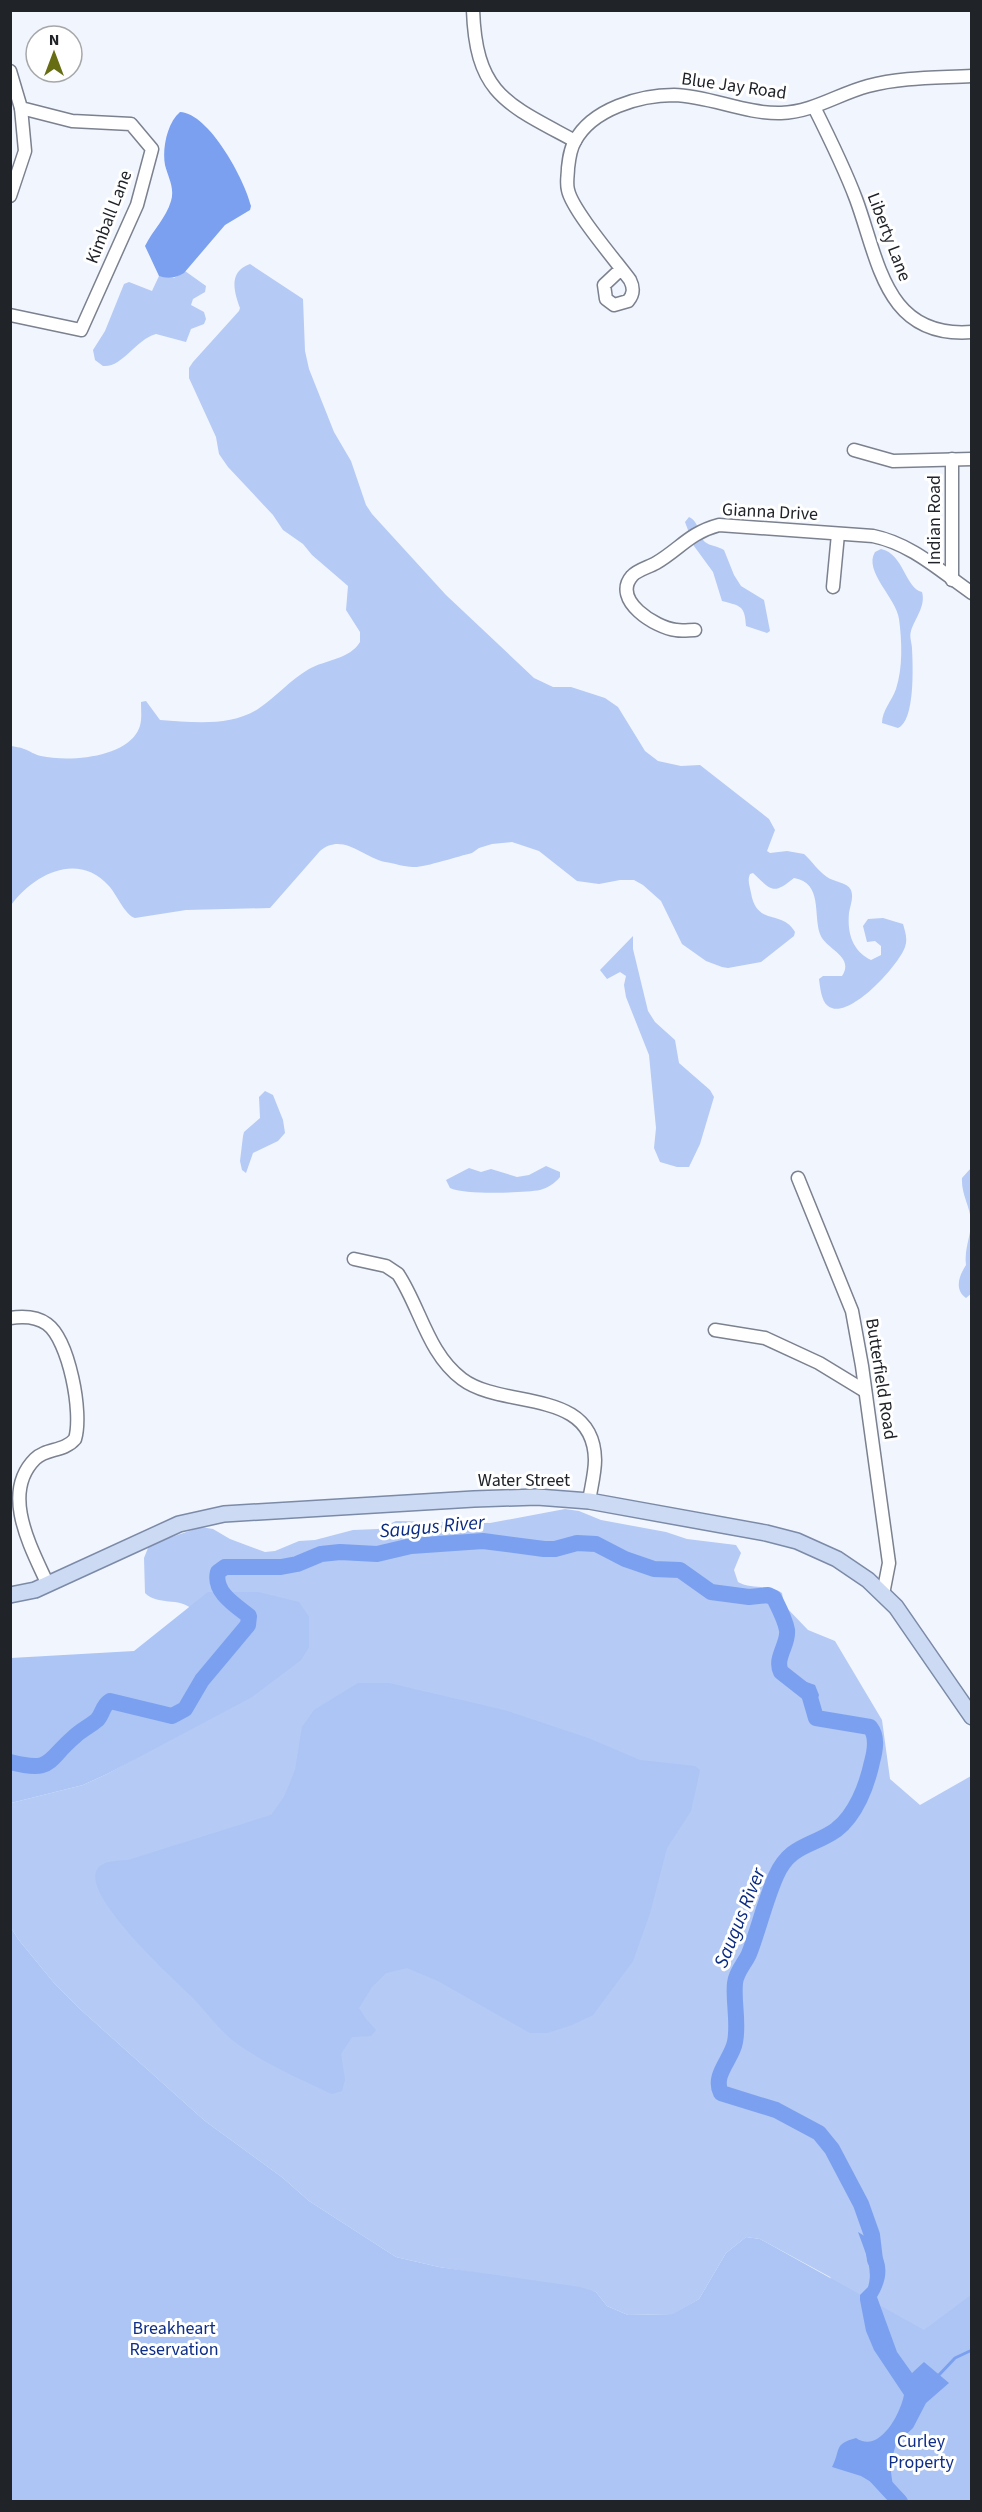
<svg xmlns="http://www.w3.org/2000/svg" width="982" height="2512" viewBox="0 0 982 2512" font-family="'Source Sans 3',sans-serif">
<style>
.green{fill:#b5caf4}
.forest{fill:#acc5f5}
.water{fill:#7ba0ef}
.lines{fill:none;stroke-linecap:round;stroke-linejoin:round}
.stream{stroke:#7ba0ef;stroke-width:3}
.river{stroke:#7ba0ef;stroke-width:16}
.minor-casing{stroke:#7b818e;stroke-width:15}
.major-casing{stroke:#7b8aa7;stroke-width:18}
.minor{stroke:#fff;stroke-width:12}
.major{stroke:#cddaf3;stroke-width:15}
.labels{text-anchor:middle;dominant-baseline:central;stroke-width:6;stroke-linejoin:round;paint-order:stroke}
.street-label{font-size:18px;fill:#202328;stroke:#fff}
.park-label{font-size:18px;fill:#0e2f88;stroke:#fff}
.water-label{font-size:20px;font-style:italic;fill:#0a2b84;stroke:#fff}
</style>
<rect width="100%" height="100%" fill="#f1f5fe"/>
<g class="green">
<path d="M250,264L303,299L305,351L309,369L334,432L351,461L366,505L372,514L446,595L534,678L553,687H571L605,698L618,707L645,751L658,761L681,766L700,765L769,819L775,830L767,851L770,853L787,851L804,854C812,861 818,871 827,877C834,882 847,882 851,890C854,898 850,906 849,913C847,934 853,951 871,960L881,955V946L875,941L867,942L863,926L868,919L883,918L903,924C905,931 908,939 905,947C899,965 848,1022 828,1006C821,1001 820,986 819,979L823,976H842C855,956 826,950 820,934C813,914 823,883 794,878C773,895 772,891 753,873L750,874C747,881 750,886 751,893C757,927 782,909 795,932L794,936L761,962L728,968L722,967L706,961L682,944L661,901L643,885L634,880H620L599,884L577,881L539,851L512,842L492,844L479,848L472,853C459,856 423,868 413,867C404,867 394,863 385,862C363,857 342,832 320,851L270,908L186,910L135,918C125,915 117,895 109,886C78,851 34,874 11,905V746C15,747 20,747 24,749C30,751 35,755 41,756C68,762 120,758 136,734C143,724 141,714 141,702L146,701L160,720C192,722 230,727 258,709C276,697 290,680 309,669C325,660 350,659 360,642V632L346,610L348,586L312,555L303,544L283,530L273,515L228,467L219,454L216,437L189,378V368L193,362L239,311L240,308C234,291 228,272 250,264Z"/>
<path d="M185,271L206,286L205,292L193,299L191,305L204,312L206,319L204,324L191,329L186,342L156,334C135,340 122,368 103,366L95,360L93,350L105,331L124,284L129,282L152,291L159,276L174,278Z"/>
<path d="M689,517C700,522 697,534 705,542C710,546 718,546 724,550L734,575L741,586L764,600L770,631L767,633L746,626C745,604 739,606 722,601L713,572L694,546L685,522Z"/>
<path d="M881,549C904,554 905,588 922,592C926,606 915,618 911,631C909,637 912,643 912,649C913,667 915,721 898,728L882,723C882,710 892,701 896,689C903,668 902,641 899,619C897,599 863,571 875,552Z"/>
<path d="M633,936V949L648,1011L655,1022L675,1040L679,1063L710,1090L714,1097L700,1144L689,1167H677L660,1162L654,1148L656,1128L649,1055L626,997L624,985L626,976L620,972L607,979L600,970Z"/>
<path d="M265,1091L273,1095L283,1120L285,1133L278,1141L253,1153L246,1173L242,1170L240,1161L243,1136L244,1132L260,1118L259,1097Z"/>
<path d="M546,1166L560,1172V1177C555,1183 548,1188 540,1190C523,1193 464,1195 450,1188L446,1180L469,1168L481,1172L491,1169L517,1177L529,1175Z"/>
<path d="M971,1168L972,1293L966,1298C954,1289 959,1276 966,1265C964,1248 971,1237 971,1221C970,1206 961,1194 962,1178Z"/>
<path d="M565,1509L579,1511L601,1520L666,1532L687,1539L736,1545L741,1553L734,1570L738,1582C752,1590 770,1584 782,1593L784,1605L808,1630L835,1641L882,1720L890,1779L920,1805L971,1776V2501L830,2277L760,2239L746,2237L726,2253L699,2299L674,2314L628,2315L607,2306L596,2292L439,2267L396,2257L309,2201L283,2178L205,2121L81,2010L54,1983L18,1939L10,1926L11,1803L83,1785L107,1774L190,1728L10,1754L192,1609C179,1597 158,1606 145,1593L144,1558L148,1548L157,1542L201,1527L213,1529L230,1539L265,1552L275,1551L299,1541L315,1540L353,1530L378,1529L396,1521L490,1523Z"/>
</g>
<g class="forest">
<path d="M208,1592H258L299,1602L309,1617V1647L301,1660L252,1697L107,1774L83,1785L11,1803V1658L134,1651Z"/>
<path d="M358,1683H389L427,1692L504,1710L588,1738L640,1760L695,1766L700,1770L691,1811L667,1848L650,1913L633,1961L593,2015L572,2025L547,2033H530L438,1981L407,1968L386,1973L372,1987L359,2008L366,2019L376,2030L371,2036L352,2037L341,2054L345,2080L342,2091L332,2094C300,2079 268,2065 239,2045C221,2033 207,2012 191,1996C174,1979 78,1893 98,1868C104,1860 119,1861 128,1860L271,1815L284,1797L295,1770L302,1727L314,1710Z"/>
<path d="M10,1926L18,1939L54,1983L81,2010L205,2121L283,2178L309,2201L396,2257L439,2267L580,2287L596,2292L607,2306L628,2315L673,2314L699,2299L726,2253L746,2237L760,2239L924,2330L971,2295V2501H11Z"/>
</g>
<g class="water">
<path d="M180,112C209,113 245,180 251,206L250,210L225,225L184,273C176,278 168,279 159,276L145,246C153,230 166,218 171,201C175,188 168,177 165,165C162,149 167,123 180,112Z"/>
<path d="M779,1667L795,1678L815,1685L819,1695L814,1711C805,1695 782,1685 779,1667Z"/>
<path d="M858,2232C884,2247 894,2269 877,2297L897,2352L912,2373L924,2362L949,2383L926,2403L913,2428L896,2444L890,2465L893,2487L888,2492L861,2476L832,2467C841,2450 833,2444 856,2438C879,2454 900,2415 904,2395L874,2350L866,2331L860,2300V2295L868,2287C874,2269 864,2249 858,2232Z"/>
</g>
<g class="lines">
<path class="stream" d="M938,2376L955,2358L972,2350"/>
<g class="river">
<path d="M10,1762C53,1773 46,1761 74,1737C81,1730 90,1726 97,1720C103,1714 102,1706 110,1701L172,1716L185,1709L202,1680L248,1625L249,1616C235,1605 213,1592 218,1572L225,1567H281L297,1564L321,1554L340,1552L377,1554L411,1546L483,1541L544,1549H555L577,1543L596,1544L625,1559L654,1569L680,1570L711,1592L749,1597L768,1595L774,1598C779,1608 785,1619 787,1630C789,1644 774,1658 781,1672L809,1694L816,1718L870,1727C878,1737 875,1751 872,1762C867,1785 856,1815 836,1830C812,1847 790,1844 776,1876C765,1901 759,1928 749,1954C745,1963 736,1972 735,1983C733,2002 739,2022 735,2042C732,2059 712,2075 721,2093L776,2110L819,2133L832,2149L861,2204L872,2235L875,2260"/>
<path d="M875,2475L900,2502"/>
</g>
<g class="minor-casing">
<g id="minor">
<path d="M473,10C476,95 507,104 575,141"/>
<path d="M10,71L21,108L72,121L131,124L152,149L137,205L81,330L10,315"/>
<path d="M814,107C829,137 844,167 856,199C879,261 885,339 972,332"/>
<path d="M10,196L25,151L21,108"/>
<path d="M621,269L604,285L606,299L614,305L628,301C634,294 634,288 630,280C616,261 572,210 568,190C566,183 568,175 568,168C569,159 570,149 575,141C592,109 640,95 674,95C710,96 745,114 781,113C813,112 838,94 868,86C902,77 937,78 972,76"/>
<path d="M854,450L893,461L972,459"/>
<path d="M952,459V580"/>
<path d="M833,587L838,534"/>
<path d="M695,630C689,630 682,631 676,630C656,628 611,600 632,576C637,570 649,567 656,563C680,549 689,533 719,525L873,536C912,544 940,571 972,593"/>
<path d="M798,1178L852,1311L862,1366L889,1563L883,1594"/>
<path d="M354,1259L386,1266L398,1274C420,1307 428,1354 462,1379C503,1410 594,1387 595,1460C595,1473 591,1488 589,1501"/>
<path d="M10,1318C23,1316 36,1316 47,1324C69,1340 83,1413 75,1439C64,1452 46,1448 35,1459C0,1494 32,1549 48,1585"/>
<path d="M715,1330L765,1338L819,1363L865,1391"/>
</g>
</g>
<g class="major-casing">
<path id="major" d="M10,1595L35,1590L179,1524L224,1514L474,1499L537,1497L589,1501L766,1533L797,1541L837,1559L868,1580L896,1607L972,1717"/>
</g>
<use href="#minor" class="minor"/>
<use href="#major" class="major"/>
</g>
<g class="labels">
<g class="street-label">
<text transform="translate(734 86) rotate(8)">Blue Jay Road</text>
<text transform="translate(109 217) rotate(-69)">Kimball Lane</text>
<text transform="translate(889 237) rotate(69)">Liberty Lane</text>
<text transform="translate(770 512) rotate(3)">Gianna Drive</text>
<text transform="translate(934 520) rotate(-90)">Indian Road</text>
<text transform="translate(881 1379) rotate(81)">Butterfield Road</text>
<text x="524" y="1480">Water Street</text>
</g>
<g class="park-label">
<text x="174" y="2328">Breakheart<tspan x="174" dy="21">Reservation</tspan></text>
<text x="921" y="2441">Curley<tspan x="921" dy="21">Property</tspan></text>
</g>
<g class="water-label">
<text transform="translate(432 1527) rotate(-5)">Saugus River</text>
<text transform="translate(740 1918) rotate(-68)">Saugus River</text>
</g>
</g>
<rect width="982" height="2512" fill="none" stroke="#202328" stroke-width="24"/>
<g transform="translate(54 54)"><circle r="28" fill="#ffffff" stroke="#a6a7a9" stroke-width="1.5"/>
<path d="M0-4.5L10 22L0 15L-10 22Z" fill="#676d13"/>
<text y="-9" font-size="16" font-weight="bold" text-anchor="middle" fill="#202328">N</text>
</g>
</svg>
